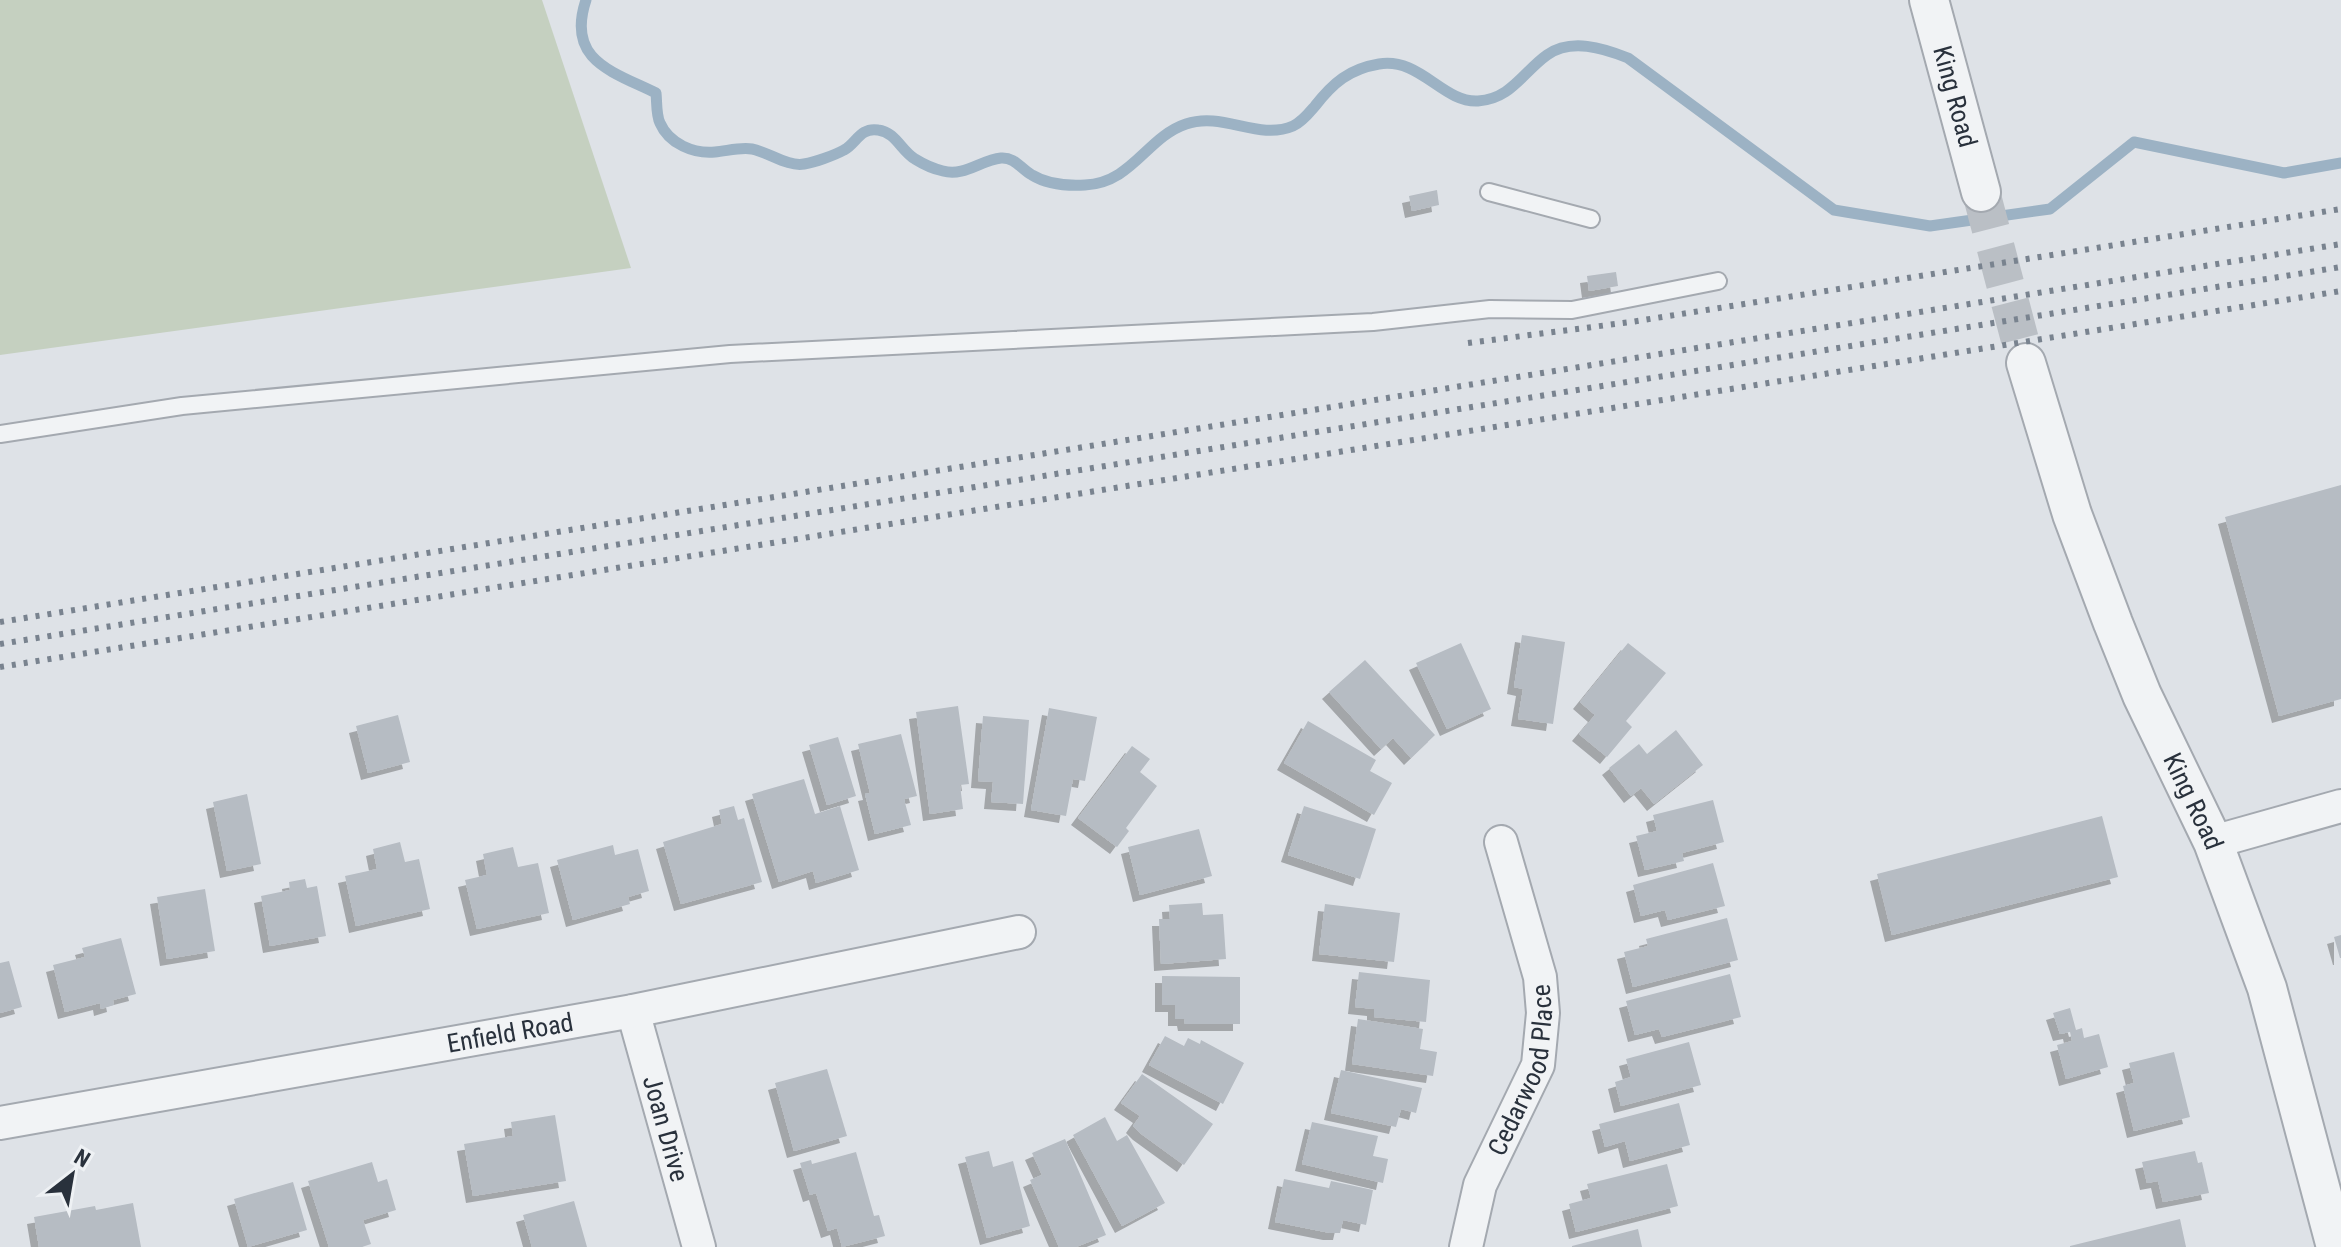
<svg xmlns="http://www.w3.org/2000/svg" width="2341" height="1247" viewBox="0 0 2341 1247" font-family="'Roboto Condensed',sans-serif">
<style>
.green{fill:#c5d0c0}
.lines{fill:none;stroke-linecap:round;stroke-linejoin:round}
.stream{stroke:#9cb2c4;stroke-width:11}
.building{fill:#b6bcc3;filter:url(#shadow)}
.tertiary-tunnel{stroke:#babfc5;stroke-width:38;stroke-dasharray:38 19;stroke-linecap:butt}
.service-casing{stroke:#a4a9b0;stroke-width:20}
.minor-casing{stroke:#a4a9b0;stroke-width:36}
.tertiary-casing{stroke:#a4a9b0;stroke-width:42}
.service{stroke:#f1f3f5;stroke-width:16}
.minor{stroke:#f1f3f5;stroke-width:32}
.tertiary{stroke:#f1f3f5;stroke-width:38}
.rail{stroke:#79838f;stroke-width:6;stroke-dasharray:4 8;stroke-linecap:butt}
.labels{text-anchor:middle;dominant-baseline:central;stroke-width:6;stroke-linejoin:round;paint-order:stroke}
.street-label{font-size:26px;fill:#29313c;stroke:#eef1f4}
</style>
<defs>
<filter id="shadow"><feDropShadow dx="-7" dy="7" stdDeviation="0" flood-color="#0004"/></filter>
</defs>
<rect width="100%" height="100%" fill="#dee2e7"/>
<path class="green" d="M0,0H542L631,268L0,355Z"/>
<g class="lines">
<path class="stream" d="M586,0C566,60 611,71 656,93C657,102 656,115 660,123C669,144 694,154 715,152C727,151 740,147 752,149C768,152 788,167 804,164C815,162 833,156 844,150C856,144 860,127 878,130C896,132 901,151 915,159C923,164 934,169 943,171C964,177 981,160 1001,158C1015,157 1021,169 1032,175C1048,185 1067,186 1085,185C1132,183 1147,137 1186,124C1223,111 1258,141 1293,126C1302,122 1309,113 1315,106C1333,83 1349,69 1379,64C1420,57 1443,103 1478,101C1511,99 1523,72 1547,55C1571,38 1603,48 1628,58L1834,210L1930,226L2050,209L2134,142L2284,173L2341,163"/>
</g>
<g class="building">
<path d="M1437,190L1439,205L1412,211L1409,196Z"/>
<path d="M1616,272L1618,286L1589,291L1587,276Z"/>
<path d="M2341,485V699L2279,716L2225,517Z"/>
<path d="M1522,635L1565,642L1553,724L1518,719L1523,689L1514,687Z"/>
<path d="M1461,643L1491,709L1447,729L1416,663Z"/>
<path d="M1628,643L1666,673L1626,721L1632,727L1607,757L1579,734L1595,715L1580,702Z"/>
<path d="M1365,660L1435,735L1411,758L1393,738L1381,749L1329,692Z"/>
<path d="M958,706L969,784L960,785L963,809L930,814L916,712Z"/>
<path d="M1049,708L1097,717L1085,781L1073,779L1066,816L1031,810Z"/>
<path d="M398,715L410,762L368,773L356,726Z"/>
<path d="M983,716L1029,720L1023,804L991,802L993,782L978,781Z"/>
<path d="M1308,721L1376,760L1370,771L1392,783L1374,815L1284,763Z"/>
<path d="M1676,730L1703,765L1654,804L1641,788L1631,796L1609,768L1639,744L1647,754Z"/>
<path d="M901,734L917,796L904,799L911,825L875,834L865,794L870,793L858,744Z"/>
<path d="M838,737L856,796L827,805L809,745Z"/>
<path d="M1132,746L1150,759L1140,772L1157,786L1126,828L1129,831L1117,847L1078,818Z"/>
<path d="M804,779L815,814L840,806L859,870L816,883L813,871L779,882L752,794Z"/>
<path d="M247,794L261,864L227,871L213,802Z"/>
<path d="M1713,800L1724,842L1682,853L1684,861L1645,870L1636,836L1657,831L1653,815Z"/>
<path d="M734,806L738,820L744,818L762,882L681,904L663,842L722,824L719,810Z"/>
<path d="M1304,806L1376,829L1360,879L1288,855Z"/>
<path d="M2102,816L2118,877L1892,935L1877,874Z"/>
<path d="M1199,829L1212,876L1140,895L1128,847Z"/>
<path d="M400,842L405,862L419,859L430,909L356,926L345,876L377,869L373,849Z"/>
<path d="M613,845L615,855L638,849L649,891L628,897L630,904L573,920L557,860Z"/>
<path d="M513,847L518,867L538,863L549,913L477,929L465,880L487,875L483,854Z"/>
<path d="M1713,863L1725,906L1668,920L1665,910L1641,916L1633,885Z"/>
<path d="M305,879L307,888L317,886L326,936L270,946L261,896L290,890L289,882Z"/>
<path d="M205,889L215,951L167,959L157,897Z"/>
<path d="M1202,903L1203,915L1223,914L1226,959L1161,964L1159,919H1170L1169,905Z"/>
<path d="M1325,904L1400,913L1394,962L1319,954Z"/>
<path d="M1727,918L1738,960L1633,987L1624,952L1648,946L1646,939Z"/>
<path d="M2341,935V958H2340L2334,937Z"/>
<path d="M121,938L136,994L113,1000L114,1005L101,1009L100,1003L65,1012L53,965L85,957L82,948Z"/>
<path d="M9,961L22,1007L0,1013V963Z"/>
<path d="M1359,972L1430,980L1426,1022L1374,1017V1009L1355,1007Z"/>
<path d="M1730,974L1741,1017L1662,1037L1659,1029L1635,1035L1626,1001Z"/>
<path d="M1162,976L1240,977V1024H1185L1184,1019H1175V1005H1162Z"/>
<path d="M2070,1008L2076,1030L2082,1028L2084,1038L2099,1034L2108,1067L2066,1079L2057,1045L2072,1041L2070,1032L2060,1034L2053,1013Z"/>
<path d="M1358,1019L1423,1029L1420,1049L1437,1052L1433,1076L1352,1064Z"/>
<path d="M1165,1036L1184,1046L1188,1038L1200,1044L1201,1040L1244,1063L1223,1104L1149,1065Z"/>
<path d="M1689,1042L1701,1085L1621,1106L1615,1082L1631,1077L1626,1059Z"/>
<path d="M2174,1052L2190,1117L2134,1131L2123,1086L2134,1083L2129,1063Z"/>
<path d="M827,1069L847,1136L794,1151L775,1083Z"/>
<path d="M1341,1070L1422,1088L1416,1113L1401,1109L1396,1127L1331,1113Z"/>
<path d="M1142,1074L1213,1124L1184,1165L1140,1133L1133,1126L1140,1116L1121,1103Z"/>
<path d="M1679,1103L1690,1145L1630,1161L1625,1141L1605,1147L1599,1124Z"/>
<path d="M555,1115L566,1181L473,1196L464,1144L513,1136L511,1122Z"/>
<path d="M1105,1117L1117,1141L1127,1135L1165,1203L1122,1226L1073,1135Z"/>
<path d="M1312,1122L1378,1136L1373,1156L1388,1159L1383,1183L1302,1164Z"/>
<path d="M1065,1139L1106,1235L1076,1247H1059L1030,1180L1042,1175L1032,1153Z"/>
<path d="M989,1151L993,1167L1013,1161L1030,1226L987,1238L965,1157Z"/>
<path d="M2195,1151L2198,1163L2202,1162L2209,1193L2163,1202L2158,1181L2147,1183L2142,1162Z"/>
<path d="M856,1152L874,1216L879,1215L885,1236L842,1247L837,1228L828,1231L816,1193L810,1195L800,1163L811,1160L812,1164Z"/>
<path d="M372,1162L378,1182L387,1179L396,1210L363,1220L371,1244L362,1247H329L308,1181Z"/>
<path d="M1667,1164L1678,1206L1576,1232L1569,1204L1591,1198L1587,1184Z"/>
<path d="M1284,1179L1329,1188L1331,1181L1373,1190L1366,1225L1343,1220L1340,1233H1330L1275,1222Z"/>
<path d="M293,1182L307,1230L248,1247L234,1199Z"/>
<path d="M574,1201L587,1247H532L523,1215Z"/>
<path d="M133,1203L141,1247H39L34,1217L95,1206L96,1210Z"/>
<path d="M2180,1219L2186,1247H2070V1246Z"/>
<path d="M1638,1229L1642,1247H1572V1246Z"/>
</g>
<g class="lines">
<path class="tertiary-tunnel" d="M1981,192L2026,363"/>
<g class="service-casing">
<g id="service">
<path d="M1489,192L1591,219"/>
<path d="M0,434L182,406L730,354L1373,322L1490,309L1572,310L1718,281"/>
</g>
</g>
<g class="minor-casing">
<g id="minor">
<path d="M2213,842L2341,806"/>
<path id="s1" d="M633,1011L699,1247"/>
<path id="s2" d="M0,1123L633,1011L1019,932"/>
<path id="s3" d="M1466,1247L1480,1185L1538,1065L1543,1013L1540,977L1501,842"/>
</g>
</g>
<g class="tertiary-casing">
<g id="tertiary">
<path id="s4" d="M1929,0L1981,192"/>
<path id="s5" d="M2026,363L2072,514L2113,623L2142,695L2213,842L2267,988L2336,1247"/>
</g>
</g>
<use href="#service" class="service"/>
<use href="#minor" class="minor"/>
<use href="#tertiary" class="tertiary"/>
<g class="rail">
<path d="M1468,343L1631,322L2341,209"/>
<path d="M0,622L2341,244"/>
<path d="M0,644L2341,267"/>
<path d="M0,667L2341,291"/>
</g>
</g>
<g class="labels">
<g class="street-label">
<text stroke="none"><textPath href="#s4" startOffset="100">King Road</textPath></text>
<text stroke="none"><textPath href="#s5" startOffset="470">King Road</textPath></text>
<text stroke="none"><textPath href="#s2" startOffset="518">Enfield Road</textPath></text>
<text stroke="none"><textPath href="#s3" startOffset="188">Cedarwood Place</textPath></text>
<text stroke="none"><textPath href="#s1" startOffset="122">Joan Drive</textPath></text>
</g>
</g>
<g transform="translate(72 1175) rotate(31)" stroke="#eef1f4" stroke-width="6" paint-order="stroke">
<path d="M0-6L14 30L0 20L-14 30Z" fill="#29313c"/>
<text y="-12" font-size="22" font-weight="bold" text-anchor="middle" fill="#29313c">N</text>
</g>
</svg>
